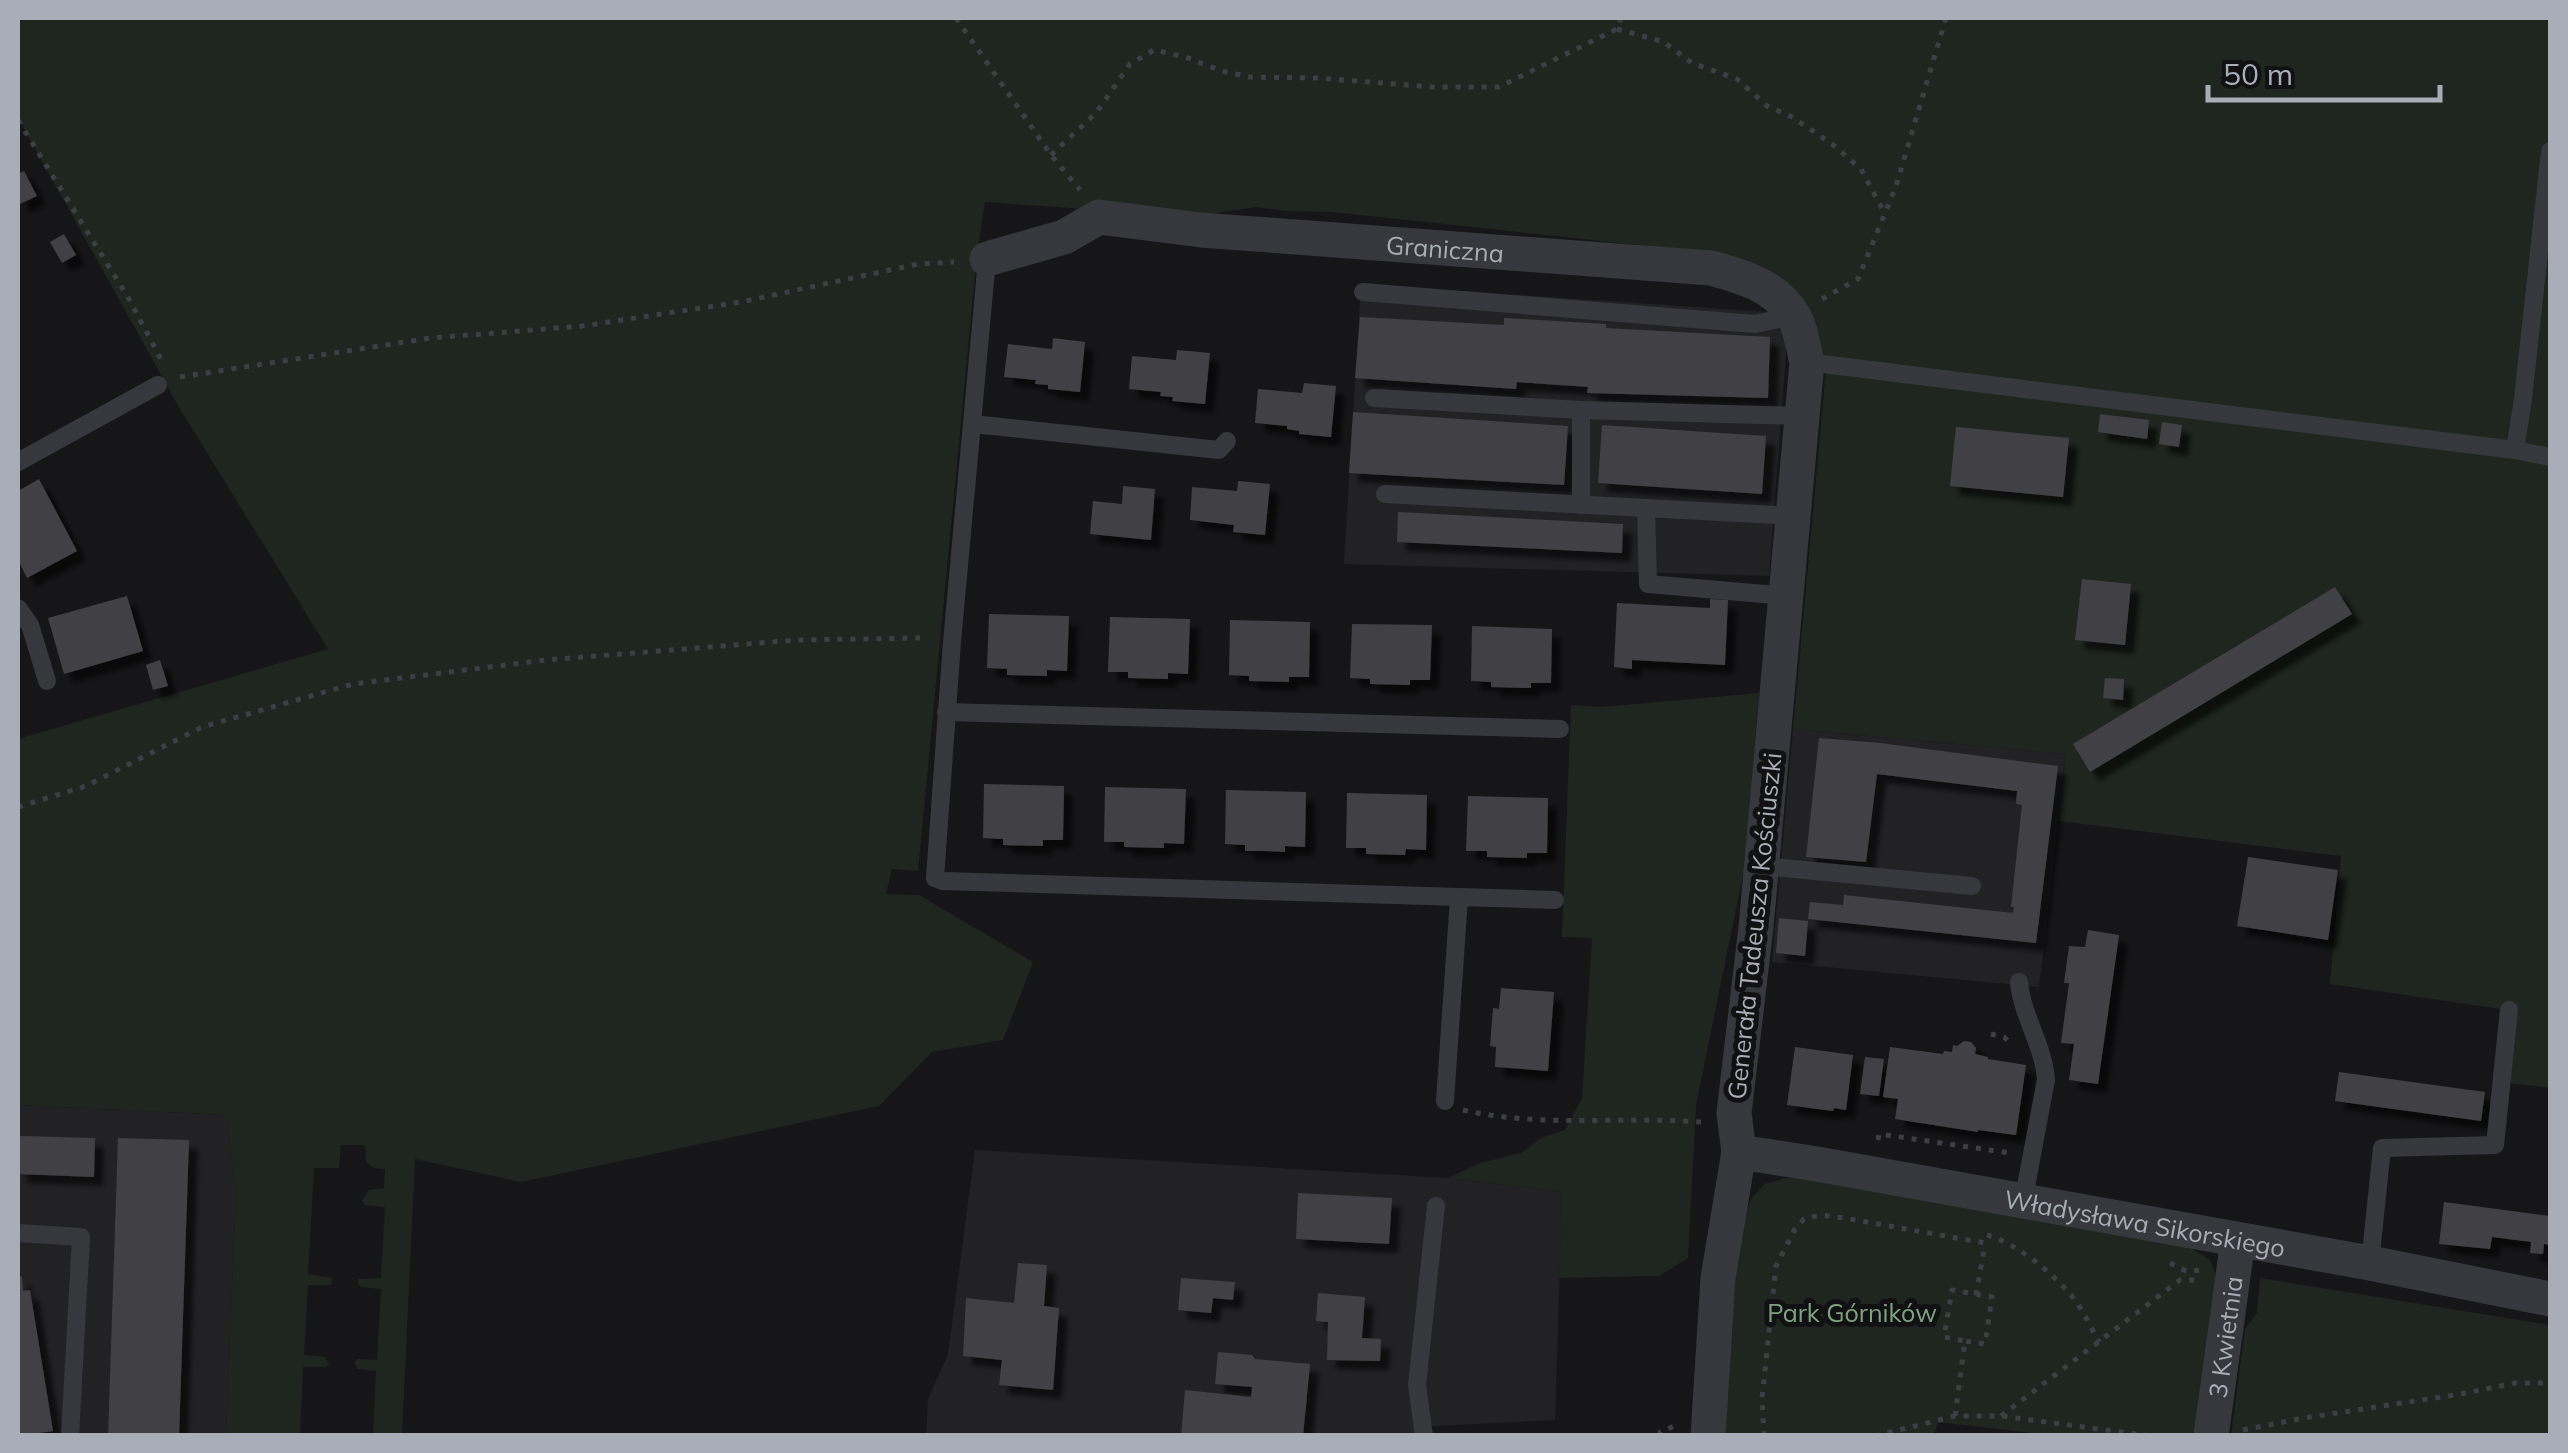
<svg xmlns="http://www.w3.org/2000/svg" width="2568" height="1453" viewBox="0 0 2568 1453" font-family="Mulish,sans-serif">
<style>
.built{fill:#222225}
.green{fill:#1e261f}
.building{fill:#404145;filter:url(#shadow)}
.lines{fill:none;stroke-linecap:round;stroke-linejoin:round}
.path{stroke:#3d3f44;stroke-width:5;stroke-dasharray:5 8;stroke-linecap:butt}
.lane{stroke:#37383d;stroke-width:18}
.street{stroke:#37383d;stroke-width:35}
.labels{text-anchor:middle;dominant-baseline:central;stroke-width:10;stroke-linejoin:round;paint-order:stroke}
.street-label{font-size:25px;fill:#a8adb8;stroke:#111113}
.park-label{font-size:25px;fill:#7fa381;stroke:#111113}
</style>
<defs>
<filter id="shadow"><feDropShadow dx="9" dy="9" stdDeviation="2.5" flood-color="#0009"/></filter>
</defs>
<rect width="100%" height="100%" fill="#161618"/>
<g class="built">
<path d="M1361,284L1769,312L1787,341L1769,576L1344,564Z"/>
<path d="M1793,729L2066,754L2039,987L1772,962Z"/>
<path d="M18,1105L226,1115L236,1193L226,1435H18Z"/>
<path d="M975,1150L1448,1178L1562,1192L1555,1420L1433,1426L1410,1436H926L928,1399L948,1354Z"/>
</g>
<g class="green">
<path d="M18,18H2550V1088L2501,1082L2508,1010L2330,984L2341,856L2059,821L2066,754L1793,729L1826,370L1811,317L1667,248L1332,212L1285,211L1256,207L1203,215L1112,211L985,202L977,254L918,871L892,869L886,894L919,895L1033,962L1003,1040L932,1052L879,1106L521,1182L415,1159L402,1435H373L376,1371L358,1369L354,1363L358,1359L377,1360L381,1289L360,1287L358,1283V1279L381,1278L385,1207L365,1205L362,1201L369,1190L384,1188L385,1169L374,1168L366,1162L365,1145H341L339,1168H314L308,1274L333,1278L331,1285H308L304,1355L325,1357L329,1364L325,1367H303L300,1435H226L236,1193L226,1115L18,1105V739L328,649L180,409L18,118Z"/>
<path d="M1759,693L1745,865L1696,1105L1688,1258L1659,1276L1559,1278L1562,1192L1448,1178L1480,1163L1521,1153L1543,1137L1565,1130L1582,1098L1592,938L1562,937L1571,705L1602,707Z"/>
<path d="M1786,1178L1805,1179L2187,1245L2210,1260L2217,1277L2202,1435L2058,1436L1938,1422L1934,1435L1717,1436L1736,1239L1751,1199L1765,1184Z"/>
<path d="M2260,1278L2550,1325V1435H2231L2245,1329L2257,1313Z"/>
</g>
<g class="building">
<path d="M24,171L37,196L20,204L18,198V174Z"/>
<path d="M64,234L76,255L62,263L50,242Z"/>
<path d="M1360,317L1504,325V318L1606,324V328L1770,337L1768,398L1587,393L1588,387L1517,382L1516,389L1355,378Z"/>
<path d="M1053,338L1085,342L1080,392L1048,389V385L1035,384L1036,380L1004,377L1008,344L1052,349Z"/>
<path d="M1177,350L1210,353L1205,404L1172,401L1173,397L1160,396L1161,392L1129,389L1132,356L1176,360Z"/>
<path d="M1304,383L1336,386L1331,437L1299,434V431L1287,429V426L1255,423L1258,389L1302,393Z"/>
<path d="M1353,412L1568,426L1564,485L1349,473Z"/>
<path d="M2100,414L2149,420L2147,439L2098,432Z"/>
<path d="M2162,422L2182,425L2179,447L2159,444Z"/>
<path d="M1602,425L1766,436L1762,494L1598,483Z"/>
<path d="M1956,427L2069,438L2063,497L1950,486Z"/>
<path d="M39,479L77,551L27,578L18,560V491Z"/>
<path d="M1238,481L1270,484L1265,535L1233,532L1234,525L1190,520L1192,487L1237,491Z"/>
<path d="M1123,486L1155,489L1151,540L1090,534L1093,501L1122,504Z"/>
<path d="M1398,512L1623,524L1622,553L1397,542Z"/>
<path d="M2082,579L2131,584L2125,645L2075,640Z"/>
<path d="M2335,587L2352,614L2090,772L2073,744Z"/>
<path d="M127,596L143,651L64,674L48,618Z"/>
<path d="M1710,599L1728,600L1725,665L1632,660V669L1614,667L1617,603L1710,608Z"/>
<path d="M989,614L1069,616L1067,671L1047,670V676L1007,675V669L987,668Z"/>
<path d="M1110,617L1190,619L1188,674L1168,673V679L1128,678V672H1108Z"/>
<path d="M1230,620L1310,622L1309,677H1289V682L1249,681V676L1229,675Z"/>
<path d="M1352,624L1432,625L1430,680H1410V685L1370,684V679L1350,678Z"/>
<path d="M1472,626L1552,629L1551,683H1531V688L1491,687V682L1471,681Z"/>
<path d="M160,660L168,686L153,690L146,665Z"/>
<path d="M2105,678L2124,679L2123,700L2103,698Z"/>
<path d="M1819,738L1880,743L2058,766L2036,943L1808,919L1810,902L1843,905L1844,895L2013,913L2014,907H2011L2022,805L2016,804L2017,791L1877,774L1866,862L1806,857Z"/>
<path d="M984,784L1064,786L1063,840H1043V846L1003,845V839L983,838Z"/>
<path d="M1105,787L1186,789L1184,844L1164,843V848L1124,847V842H1104Z"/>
<path d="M1226,790L1306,792L1305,847L1285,846V852L1265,851H1245V845L1225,844Z"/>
<path d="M1347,793L1427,795L1426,850L1406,849L1405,855L1366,854V848H1346Z"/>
<path d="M1468,796L1548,798L1547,853H1527V858L1487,857V851H1466Z"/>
<path d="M2248,857L2338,870L2328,940L2237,926Z"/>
<path d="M1779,918L1808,921L1805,956L1776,953Z"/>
<path d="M2088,930L2119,935L2098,1084L2069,1080L2074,1044L2061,1043L2069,983H2064L2069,946L2085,947Z"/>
<path d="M1501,988L1554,992L1548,1071L1495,1067L1496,1047L1490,1046L1493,1008L1499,1009Z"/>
<path d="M1964,1041L1971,1042L1976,1048L1975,1054L1988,1057V1059L2026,1065L2016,1135L1978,1130V1132L1895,1119L1898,1099L1883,1097L1890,1047L1943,1054L1944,1051L1952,1052L1953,1045L1957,1046Z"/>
<path d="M1795,1047L1853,1055L1846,1110L1834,1108L1833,1111L1787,1105Z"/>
<path d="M1865,1057L1884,1059L1879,1096L1860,1094Z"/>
<path d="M2339,1072L2485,1092L2481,1121L2335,1101Z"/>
<path d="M18,1136L95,1138L94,1177L18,1174Z"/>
<path d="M118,1138L189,1140L179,1436H108Z"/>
<path d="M1298,1193L1392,1198L1389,1244L1296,1239Z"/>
<path d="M2444,1202L2550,1216V1245L2544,1244L2543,1254L2530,1253L2531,1242L2492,1237L2490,1249L2439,1244Z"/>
<path d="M1018,1263L1047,1265L1044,1306L1059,1308L1053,1390L999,1385L1002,1360L963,1356L966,1298L1014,1303Z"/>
<path d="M22,1276L23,1291L30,1290L53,1431L18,1436V1277Z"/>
<path d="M1181,1278L1235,1282L1233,1300L1213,1298L1211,1313L1178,1310Z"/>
<path d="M1318,1293L1365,1297L1362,1338L1381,1339L1380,1361L1327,1360L1328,1322L1316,1321Z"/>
<path d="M1218,1352L1252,1355L1255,1359L1310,1364L1303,1436H1181L1185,1390L1251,1397L1252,1387L1215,1384Z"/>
</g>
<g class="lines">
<g class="path">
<path d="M956,18L1051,155L1080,190"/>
<path d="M1617,29L1664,42L1692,63L1737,79L1767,106L1792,117L1832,144L1861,169L1885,214"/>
<path d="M18,120L129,299L163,363"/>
<path d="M1051,155L1096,113L1130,64L1154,50L1185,57L1222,71L1249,77L1318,78L1433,87H1499L1617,29L1621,18"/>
<path d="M1822,299L1858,279L1896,186L1946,18"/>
<path d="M180,377L431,338L582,326L741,302L918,264L954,262"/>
<path d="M18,807L86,786L202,727L353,684L546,660L797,640L920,638"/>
<path d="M1991,1034L2004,1037L2009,1042"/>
<path d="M1463,1110C1541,1128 1622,1116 1701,1122"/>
<path d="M1878,1140L1879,1134L2010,1153"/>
<path d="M1987,1235C2017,1244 2049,1270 2070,1294C2082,1307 2090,1326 2099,1342"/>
<path d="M2170,1263L2186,1271L2202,1270"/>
<path d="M1976,1295L1985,1244"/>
<path d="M1955,1416L1965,1341L1944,1337L1952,1290L1992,1297L1985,1344L1965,1341"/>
<path d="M2001,1416L2180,1280H2196"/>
<path d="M2243,1430L2304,1418L2461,1394L2515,1383H2550"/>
<path d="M1660,1436V1432L1677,1425"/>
<path d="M1764,1436L1762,1398L1776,1266L1795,1229L1804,1219L1821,1215L1844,1218L1985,1243"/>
<path d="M1875,1436L1955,1416H2001L2151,1436"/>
</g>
<g class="lane">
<path d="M987,259L952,642L935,878L942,881L1555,900"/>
<path d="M1363,292L1755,324L1793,316"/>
<path d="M1807,362L2515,450L2523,399L2550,151"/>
<path d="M1374,398L1581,410L1802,416"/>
<path d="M973,424L1219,450L1227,441"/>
<path d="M2515,450L2550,457"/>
<path d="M18,462L158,385"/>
<path d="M1385,494L1795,516"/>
<path d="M1581,505V410"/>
<path d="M1646,508L1648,584L1787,596"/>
<path d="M18,608L30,625L47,681"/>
<path d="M946,712L1560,729"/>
<path d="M1762,866L1972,886"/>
<path d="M2019,982C2022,1016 2044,1046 2046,1080L2023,1202"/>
<path d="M1445,1101L1459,898"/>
<path d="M18,1233L81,1237L70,1436"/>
<path d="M2370,1263L2382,1148L2495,1145L2509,1010"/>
<path d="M1424,1436L1417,1385L1436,1206"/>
</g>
<g class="street">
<path id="s1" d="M987,259L1064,237L1099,217L1201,230L1711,268C1741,276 1776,286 1793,315C1801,328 1803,348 1807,362L1756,927L1734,1113L1739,1152L1718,1278L1708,1436"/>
<path id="s2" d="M1739,1152L1817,1164L2370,1263L2550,1299"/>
<path id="s3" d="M2211,1436L2238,1240"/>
</g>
</g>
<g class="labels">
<g class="street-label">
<text stroke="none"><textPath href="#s1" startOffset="468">Graniczna</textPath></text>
<text transform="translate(1754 926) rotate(-84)">Generała Tadeusza Kościuszki</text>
<text stroke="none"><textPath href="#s2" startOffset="412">Władysława Sikorskiego</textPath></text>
<text stroke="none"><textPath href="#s3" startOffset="100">3 Kwietnia</textPath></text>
</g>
<g class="park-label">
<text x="1852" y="1312">Park Górników</text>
</g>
</g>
<rect width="2568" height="1453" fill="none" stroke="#a8adb8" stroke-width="40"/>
<path d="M2208 85v15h232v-15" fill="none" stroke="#a8adb8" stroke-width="5"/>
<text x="2223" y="85" font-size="30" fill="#a8adb8" stroke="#111113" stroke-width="8" paint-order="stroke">50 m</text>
</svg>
